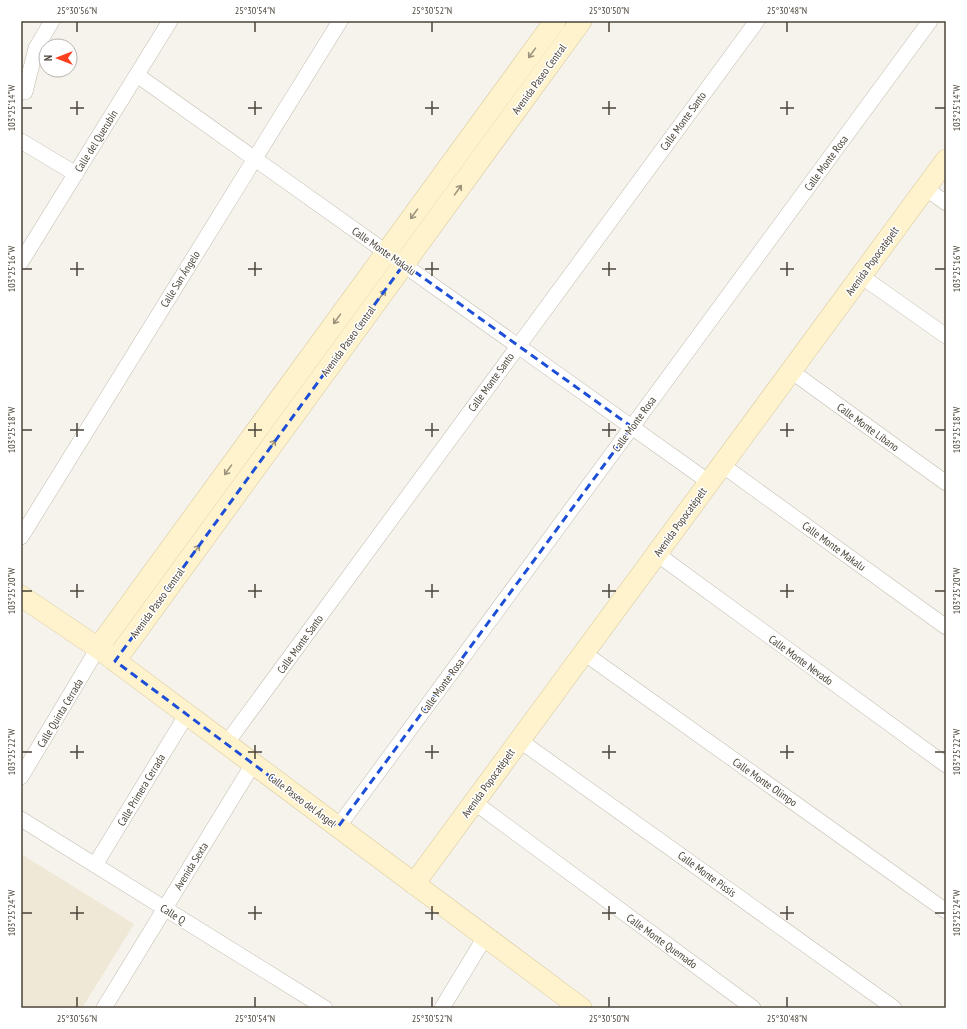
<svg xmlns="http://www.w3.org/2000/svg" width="967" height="1029" viewBox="0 0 967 1029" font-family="'PT Sans Narrow',sans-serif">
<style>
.education{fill:#efe8d6}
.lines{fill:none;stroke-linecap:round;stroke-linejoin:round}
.street-casing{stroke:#c2bbae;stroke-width:16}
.secondary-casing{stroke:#d6c79b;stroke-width:22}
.street{stroke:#fff;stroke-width:15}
.secondary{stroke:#fff3cd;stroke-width:21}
.oneway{stroke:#9c937c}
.marked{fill:none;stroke:#1d4ed8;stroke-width:3;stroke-dasharray:8 5;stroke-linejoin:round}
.ticks{fill:none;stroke:#4b4439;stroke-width:1.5}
.labels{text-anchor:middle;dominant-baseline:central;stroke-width:3;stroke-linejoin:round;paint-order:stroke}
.street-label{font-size:11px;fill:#4b4439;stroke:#fff}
.neatline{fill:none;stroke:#4b4439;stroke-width:1.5}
.ticks-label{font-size:10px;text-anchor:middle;fill:#4b4439}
</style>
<rect width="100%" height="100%" fill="#f6f3ec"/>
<path class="education" d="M21,854L134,924L82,1008H21Z"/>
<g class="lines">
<g class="street-casing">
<g id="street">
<path d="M137,75L709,482"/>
<path d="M25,92L36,48L52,21"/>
<path d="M21,141L76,174"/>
<path d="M925,188L946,203"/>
<path d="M21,262L170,21"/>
<path d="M861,276L946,336"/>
<path d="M791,371L946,483"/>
<path d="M722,465L946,627"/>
<path d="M21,537L340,21"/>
<path d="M657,554L946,765"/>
<path d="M584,653L946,911"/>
<path d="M519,740L894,1008"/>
<path d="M226,744L757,21"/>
<path d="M21,777L98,648"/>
<path d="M474,802L753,1008"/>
<path d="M21,819L325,1008"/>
<path d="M338,827L930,21"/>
<path d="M95,865L187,714"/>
<path d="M104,1008L253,764"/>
<path d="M442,1008L485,937"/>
</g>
</g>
<g class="secondary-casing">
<g id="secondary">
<path d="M21,596L98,648L581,1008"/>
<path d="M98,648L555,21"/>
<path d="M115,661L581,21"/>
<path d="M414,884L946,160"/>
</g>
</g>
<use href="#street" class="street"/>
<use href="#secondary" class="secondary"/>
</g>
<defs><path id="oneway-shaft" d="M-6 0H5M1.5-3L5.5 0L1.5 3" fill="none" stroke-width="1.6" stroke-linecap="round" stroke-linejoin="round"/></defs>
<g class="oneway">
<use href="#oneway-shaft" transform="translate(532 53) rotate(126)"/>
<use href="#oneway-shaft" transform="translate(458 190) rotate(-54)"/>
<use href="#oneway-shaft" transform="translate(414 214) rotate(126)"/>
<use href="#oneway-shaft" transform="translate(382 295) rotate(-54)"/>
<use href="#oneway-shaft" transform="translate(337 319) rotate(126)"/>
<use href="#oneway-shaft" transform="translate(272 445) rotate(-54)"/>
<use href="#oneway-shaft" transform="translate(228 470) rotate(126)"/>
<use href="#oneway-shaft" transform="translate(196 550) rotate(-54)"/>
</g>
<path class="marked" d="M404,264L632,427L338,827L115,661Z"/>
<path class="ticks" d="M77,22V32M255,22V32M432,22V32M609,22V32M787,22V32M77,101V115M255,101V115M432,101V115M609,101V115M787,101V115M22,108H32M70,108H84M248,108H262M425,108H439M602,108H616M780,108H794M935,108H945M77,262V276M255,262V276M432,262V276M609,262V276M787,262V276M22,269H32M70,269H84M248,269H262M425,269H439M602,269H616M780,269H794M935,269H945M77,423V437M255,423V437M432,423V437M609,423V437M787,423V437M22,430H32M70,430H84M248,430H262M425,430H439M602,430H616M780,430H794M935,430H945M77,584V598M255,584V598M432,584V598M609,584V598M787,584V598M22,591H32M70,591H84M248,591H262M425,591H439M602,591H616M780,591H794M935,591H945M77,745V759M255,745V759M432,745V759M609,745V759M787,745V759M22,752H32M70,752H84M248,752H262M425,752H439M602,752H616M780,752H794M935,752H945M77,906V920M255,906V920M432,906V920M609,906V920M787,906V920M22,913H32M70,913H84M248,913H262M425,913H439M602,913H616M780,913H794M935,913H945M77,997V1007M255,997V1007M432,997V1007M609,997V1007M787,997V1007"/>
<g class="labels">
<g class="street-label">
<text transform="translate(539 79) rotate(-54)">Avenida Paseo Central</text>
<text transform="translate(683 121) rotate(-54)">Calle Monte Santo</text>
<text transform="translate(96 141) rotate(-58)">Calle del Querubín</text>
<text transform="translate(826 163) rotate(-54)">Calle Monte Rosa</text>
<text transform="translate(384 251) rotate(35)">Calle Monte Makalu</text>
<text transform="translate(872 261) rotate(-54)">Avenida Popocatépelt</text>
<text transform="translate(180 279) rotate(-58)">Calle San Ángelo</text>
<text transform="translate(348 341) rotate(-54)">Avenida Paseo Central</text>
<text transform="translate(491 382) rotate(-54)">Calle Monte Santo</text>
<text transform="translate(634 424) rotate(-54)">Calle Monte Rosa</text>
<text transform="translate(868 427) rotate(36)">Calle Monte Líbano</text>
<text transform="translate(680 522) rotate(-54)">Avenida Popocatépelt</text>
<text transform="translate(834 546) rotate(36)">Calle Monte Makalu</text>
<text transform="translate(157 603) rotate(-54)">Avenida Paseo Central</text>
<text transform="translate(300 644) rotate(-54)">Calle Monte Santo</text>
<text transform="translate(801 660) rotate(36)">Calle Monte Nevado</text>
<text transform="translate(442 686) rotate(-54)">Calle Monte Rosa</text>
<text transform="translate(60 713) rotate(-59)">Calle Quinta Cerrada</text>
<text transform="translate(765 782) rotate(35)">Calle Monte Olimpo</text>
<text transform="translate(488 783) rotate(-54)">Avenida Popocatépelt</text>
<text transform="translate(141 790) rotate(-59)">Calle Primera Cerrada</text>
<text transform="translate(302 800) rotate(37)">Calle Paseo del Ángel</text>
<text transform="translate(191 866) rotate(-58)">Avenida Sexta</text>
<text transform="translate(707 874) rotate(36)">Calle Monte Pissis</text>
<text transform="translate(173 914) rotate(32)">Calle Q</text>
<text transform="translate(662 941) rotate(36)">Calle Monte Quemado</text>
</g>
</g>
<rect width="967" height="1029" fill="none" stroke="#ffffff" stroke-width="44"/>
<g transform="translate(58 58) rotate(270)"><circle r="19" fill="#ffffff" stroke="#b7b4b0"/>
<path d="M0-3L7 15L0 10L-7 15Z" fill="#fc3f1d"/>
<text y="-6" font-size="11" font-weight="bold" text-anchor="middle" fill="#4b4439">N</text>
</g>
<rect x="22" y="22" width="923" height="985" class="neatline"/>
<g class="ticks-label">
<text x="77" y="14">25°30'56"N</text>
<text x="255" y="14">25°30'54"N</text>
<text x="432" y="14">25°30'52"N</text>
<text x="609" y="14">25°30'50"N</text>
<text x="787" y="14">25°30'48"N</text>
<text transform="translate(956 108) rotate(-90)" y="4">103°25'14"W</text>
<text transform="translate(11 108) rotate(-90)" y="4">103°25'14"W</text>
<text transform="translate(956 269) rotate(-90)" y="4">103°25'16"W</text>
<text transform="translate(11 269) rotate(-90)" y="4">103°25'16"W</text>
<text transform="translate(956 430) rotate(-90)" y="4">103°25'18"W</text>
<text transform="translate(11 430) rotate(-90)" y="4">103°25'18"W</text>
<text transform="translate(956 591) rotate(-90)" y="4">103°25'20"W</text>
<text transform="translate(11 591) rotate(-90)" y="4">103°25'20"W</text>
<text transform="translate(956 752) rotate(-90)" y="4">103°25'22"W</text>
<text transform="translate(11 752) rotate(-90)" y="4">103°25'22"W</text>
<text transform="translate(956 913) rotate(-90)" y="4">103°25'24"W</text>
<text transform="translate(11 913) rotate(-90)" y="4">103°25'24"W</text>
<text x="77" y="1022">25°30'56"N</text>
<text x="255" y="1022">25°30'54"N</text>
<text x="432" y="1022">25°30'52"N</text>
<text x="609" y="1022">25°30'50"N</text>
<text x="787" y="1022">25°30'48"N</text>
</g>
</svg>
